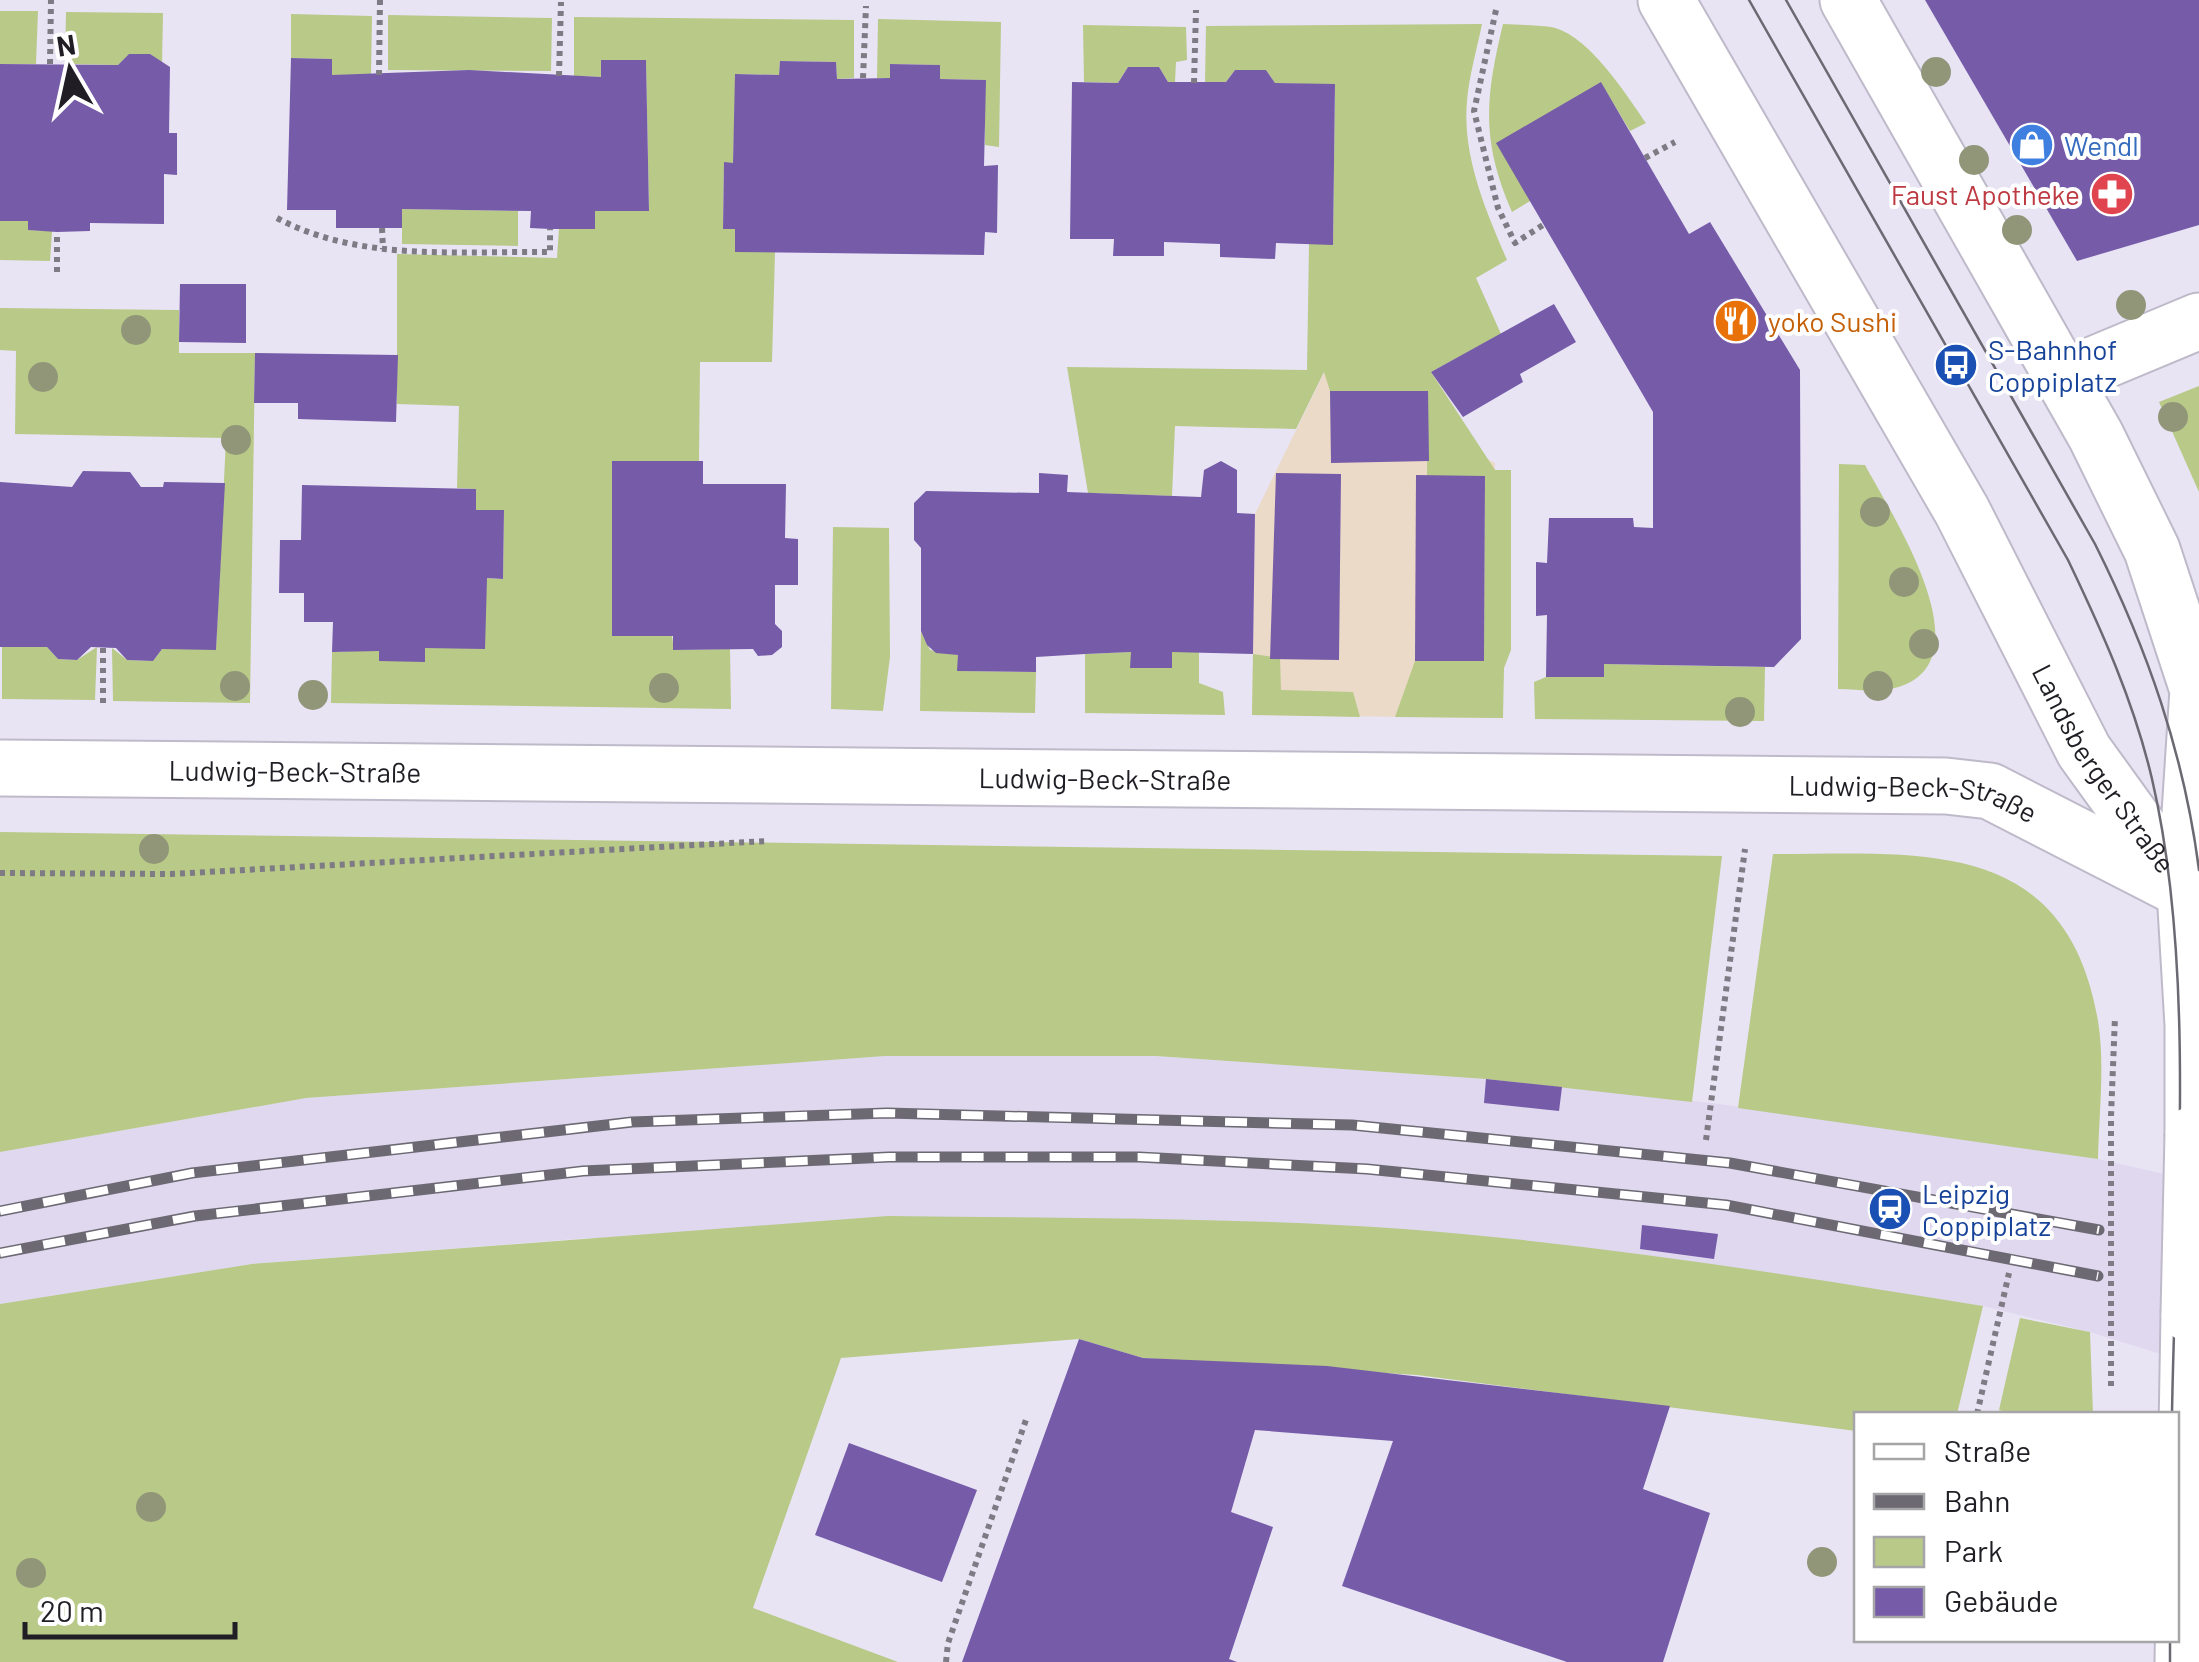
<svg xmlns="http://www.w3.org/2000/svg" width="2199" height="1662" viewBox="0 0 2199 1662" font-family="Barlow,sans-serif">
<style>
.built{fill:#dfd8ef}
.industrial{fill:#ebdac8}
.green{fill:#b8c988}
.building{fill:#755ba8}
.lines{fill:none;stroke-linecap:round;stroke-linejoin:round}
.minor-casing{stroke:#bfbaca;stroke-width:59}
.major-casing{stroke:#bfbaca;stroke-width:59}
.path{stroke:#7e7b85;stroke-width:6;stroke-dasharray:5 5;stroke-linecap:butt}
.minor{stroke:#fff;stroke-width:55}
.major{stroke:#fff;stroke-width:55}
.tram{stroke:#6c6973;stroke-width:2.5}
.rail-casing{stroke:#6c6973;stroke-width:11}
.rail{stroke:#fff;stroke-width:8;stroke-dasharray:22;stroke-linecap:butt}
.major-bridge-casing{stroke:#bfbaca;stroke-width:59;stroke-linecap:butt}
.path-bridge{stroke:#7e7b85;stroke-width:6;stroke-dasharray:5 5;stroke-linecap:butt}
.major-bridge{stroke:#fff;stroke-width:55}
.tree{fill:#919679}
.labels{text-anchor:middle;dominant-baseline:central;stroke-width:8;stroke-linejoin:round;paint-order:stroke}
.shop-label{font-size:28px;fill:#366cbe;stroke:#fff;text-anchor:start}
.health-label{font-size:28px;fill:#be3a42;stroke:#fff;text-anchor:end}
.food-label{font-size:28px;fill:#c56008;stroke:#fff;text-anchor:start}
.transit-label{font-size:28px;fill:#164399;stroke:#fff;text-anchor:start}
.street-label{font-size:28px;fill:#201e24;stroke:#fff}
</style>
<rect width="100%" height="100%" fill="#e8e4f4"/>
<path class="built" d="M884,1056H1156L1486,1079L1712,1103L2098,1159L2199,1182V1366L2090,1332L1983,1306L1638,1254L587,1238L252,1264L0,1304V1152L306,1098Z"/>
<path class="industrial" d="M1325,371L1495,463V718L1252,715L1255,514Z"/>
<g class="green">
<path d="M0,11H38L36,64H0Z"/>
<path d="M66,12L163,13L162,65L150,54H130L118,65L65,64Z"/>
<path d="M291,14L372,16L371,75H332L331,59L291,58Z"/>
<path d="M388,15L552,18L551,71L388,70Z"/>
<path d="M574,17L854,20V78L837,79L836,62L780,61L779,75L736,74L733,163H724L723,228L735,229V252H775L772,362H700L699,461L612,462V635L672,636L674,650L730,649L731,709L331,703L332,652L425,648L487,578L503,579L504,511L476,510L475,489L457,488L459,406L397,404V254L557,258L559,228H595V211L649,210L646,61L602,60L601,77L574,76Z"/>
<path d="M878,19L1001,22L999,147L985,145V80L940,79L939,65L891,64L890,78H877Z"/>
<path d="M1482,24C1477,49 1469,76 1467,101C1462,156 1486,211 1507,260L1476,278L1501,334L1431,372L1495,470H1511V650L1504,668L1503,718L1395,717L1415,661L1484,660L1485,477L1427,476L1428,392L1330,391L1324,372L1296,429L1175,426L1172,496L1088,493L1067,367L1307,370L1309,244H1333L1335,85L1275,83L1266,70H1235L1226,82H1205L1206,26Z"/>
<path d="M1503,24C1519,25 1536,25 1551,27C1588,34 1626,94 1646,123L1630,131L1601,83L1530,201L1512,212C1481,140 1485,99 1503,24Z"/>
<path d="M1083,25L1186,27L1187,60L1176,62L1175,82H1168L1159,67H1128L1118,83L1084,82Z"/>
<path d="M402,209L518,211V246L402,244Z"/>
<path d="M0,221H28V230L52,231L50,261L0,260Z"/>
<path d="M0,308L179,310V353H255L250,703L113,701L112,648L127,660L153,661L162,649H216L226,438L15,434L16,351L0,350Z"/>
<path d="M2199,386V492L2159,402Z"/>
<path d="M1839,464L1865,465C1891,514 1997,673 1885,690C1870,692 1853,689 1838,689Z"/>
<path d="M833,527L889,528L890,657L883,711L831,709Z"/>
<path d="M921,631L930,650L958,655V671L1036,672L1035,713L920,711Z"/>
<path d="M2,647H47L58,659L77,660L97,647L95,700L2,699Z"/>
<path d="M1131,652V668H1171L1172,652H1199V683L1223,692L1225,715L1085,713V654Z"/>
<path d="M1253,654L1280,658L1281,690L1353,692L1360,717L1252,715Z"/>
<path d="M1604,664L1765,667L1764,721L1535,719L1534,682L1546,677H1604Z"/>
<path d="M0,832L1722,856L1692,1102L1486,1079L1156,1056H885L306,1098L0,1152Z"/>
<path d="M1773,854C1921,854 2066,835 2098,1021C2105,1064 2099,1114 2098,1159L1738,1108Z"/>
<path d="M888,1216C1060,1218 1233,1217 1404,1229C1599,1244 1791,1275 1983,1306L1957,1414H1856V1431L1417,1375L1143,1358L1079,1339L841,1358L753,1608L898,1662H0V1304L252,1264Z"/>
<path d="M2020,1318L2090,1332L2093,1414H2013L1999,1410Z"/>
</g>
<g class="building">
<path d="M1925,0H2199V225L2077,261Z"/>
<path d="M129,54H150L170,67L169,133H177V175L164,174V224L90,223V231L57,232L28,230V221H0V64L118,65Z"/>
<path d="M291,58L332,59V75L469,70L601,77V60H646L649,211H595V229H550L530,228L531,211L402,209V228H336V210H287Z"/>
<path d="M780,61L836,62L837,79L890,78V64L940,65V79L986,80L984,166L998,165L997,233L985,232L984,255L735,252V229H723L724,162L733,163L735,74L779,75Z"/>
<path d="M1128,67H1159L1168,82H1226L1235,70H1266L1275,83L1335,84L1333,245L1276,243L1275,259L1220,257V244L1164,242V256H1113L1114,239H1070L1072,82L1118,83Z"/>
<path d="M1601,82L1689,234L1710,222L1800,370L1801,639L1774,667L1604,664V677H1546L1547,615L1536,616V562L1547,563L1549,518H1633L1634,527L1653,528V412L1496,143Z"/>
<path d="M180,284H246V343L179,342Z"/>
<path d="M1554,304L1576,342L1520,374L1523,382L1463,417L1431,372Z"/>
<path d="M255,353L398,355L396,422L298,419V403H254Z"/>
<path d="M1330,391H1428L1429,461L1331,463Z"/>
<path d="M612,461H703V484H786L785,538L798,539V585H775V624L782,631V647L772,655L758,656L753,649L673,650V636H612Z"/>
<path d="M1221,461L1237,470V513L1255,514L1253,654L1172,652V668H1130L1131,652L1085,654L1036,657V672L957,671L958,655L936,653L927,645L921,631V548L914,540V503L926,491L1039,493V473L1068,475L1067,492L1201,497L1204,470Z"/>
<path d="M83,471L130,472L141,487H163L164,482L225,483L216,650L162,649L153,661L127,660L116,648L91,647L77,660L58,659L47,647H0V482L72,487Z"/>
<path d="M1276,473L1341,474L1339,660L1270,659Z"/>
<path d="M1416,475L1485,476L1484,661H1415Z"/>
<path d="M302,485L476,489V510H504L503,579L487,578L485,649L425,648V662L379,661V651L332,652L333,622H304V593H279L280,540H301Z"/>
<path d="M1486,1079L1562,1087L1559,1111L1484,1103Z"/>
<path d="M1642,1225L1718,1234L1714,1259L1640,1249Z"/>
<path d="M1079,1339L1143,1358L1327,1366L1670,1406L1643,1489L1710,1513L1663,1662H1567L1342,1586L1393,1441L1255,1430L1231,1512L1273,1527L1229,1659L1237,1662H962Z"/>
<path d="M849,1443L977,1490L942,1582L815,1535Z"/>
</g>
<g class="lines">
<g class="minor-casing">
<g id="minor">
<path d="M2062,378L2199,321"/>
<path id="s1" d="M0,768L1946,786L1990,791L2185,891"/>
</g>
</g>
<g class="major-casing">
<g id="major">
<path id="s2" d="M1666,0L1962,511L2084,751L2185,891"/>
<path d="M1848,0L2096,436L2152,550L2198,690L2185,891L2193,1025V1134"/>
<path d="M2183,1662L2189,1314"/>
</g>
</g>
<g class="path">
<path d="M1496,10L1474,111L1498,208L1515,243L1543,225"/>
<path d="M50,64L51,0"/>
<path d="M379,75L380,0"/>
<path d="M559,76L561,2"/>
<path d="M863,78L866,6"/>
<path d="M1194,83L1196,10"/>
<path d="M1645,158L1675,142"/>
<path d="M277,218C359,262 459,251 550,252V229"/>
<path d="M382,228L383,249"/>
<path d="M57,272V232"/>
<path d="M103,648V706"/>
<path d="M0,873L171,874L767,841"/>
<path d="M2111,1116L2115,1017"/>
<path d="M1706,1140L1745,849"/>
<path d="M1977,1414L2009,1273"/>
<path d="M946,1662L948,1643L1027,1417"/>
</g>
<use href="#minor" class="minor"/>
<use href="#major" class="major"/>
<g class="tram">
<path d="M1749,0L2068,560C2102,631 2134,702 2152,779C2197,972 2175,1215 2172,1414"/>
<path d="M1786,0L2095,544C2147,648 2184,753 2199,870"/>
<path d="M2170,1662V1640"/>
</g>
<g class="rail-casing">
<g id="rail">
<path d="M0,1211L192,1173L632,1122L887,1113L1352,1125L1730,1163L2099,1230"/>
<path d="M0,1253L195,1216L583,1171L889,1157H1139L1367,1169L1726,1205L2098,1276"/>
</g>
</g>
<use href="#rail" class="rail"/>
<g class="major-bridge-casing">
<path id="major-bridge" d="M2189,1314L2193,1134"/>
</g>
<path class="path-bridge" d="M2111,1386V1116"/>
<use href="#major-bridge" class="major-bridge"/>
</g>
<g class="tree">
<circle cx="1936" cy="72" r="15"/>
<circle cx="1974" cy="160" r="15"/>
<circle cx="2017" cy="230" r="15"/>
<circle cx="2131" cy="305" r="15"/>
<circle cx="136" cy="330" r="15"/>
<circle cx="43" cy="377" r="15"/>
<circle cx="2173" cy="417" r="15"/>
<circle cx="236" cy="440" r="15"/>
<circle cx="1875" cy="512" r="15"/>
<circle cx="1904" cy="582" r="15"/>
<circle cx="1924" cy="644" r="15"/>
<circle cx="235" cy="686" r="15"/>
<circle cx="1878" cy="686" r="15"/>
<circle cx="664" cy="688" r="15"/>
<circle cx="313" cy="695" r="15"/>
<circle cx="1740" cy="712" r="15"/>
<circle cx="154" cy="849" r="15"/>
<circle cx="151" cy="1507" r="15"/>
<circle cx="1822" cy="1562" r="15"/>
<circle cx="31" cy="1573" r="15"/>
</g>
<defs>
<g id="shop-disc" transform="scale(2.25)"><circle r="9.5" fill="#3f7fe0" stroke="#fff"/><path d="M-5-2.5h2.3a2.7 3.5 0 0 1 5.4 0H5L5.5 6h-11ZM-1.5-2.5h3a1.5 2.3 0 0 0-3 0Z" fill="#fff"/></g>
<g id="pharmacy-disc" transform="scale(2.25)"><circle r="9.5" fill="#e0444e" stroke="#fff"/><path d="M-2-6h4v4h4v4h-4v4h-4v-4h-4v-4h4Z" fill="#fff"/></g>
<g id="restaurant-disc" transform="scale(2.25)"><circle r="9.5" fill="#e8710a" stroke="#fff"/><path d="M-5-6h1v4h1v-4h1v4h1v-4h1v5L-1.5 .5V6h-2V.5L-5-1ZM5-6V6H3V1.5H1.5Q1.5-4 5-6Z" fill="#fff"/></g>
<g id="bus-disc" transform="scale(2.25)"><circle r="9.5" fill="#1a4fb4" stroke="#fff"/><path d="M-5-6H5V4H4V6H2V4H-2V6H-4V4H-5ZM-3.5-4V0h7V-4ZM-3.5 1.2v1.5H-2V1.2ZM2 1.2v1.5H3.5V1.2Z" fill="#fff"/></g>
<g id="station-disc" transform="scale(2.25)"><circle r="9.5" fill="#1a4fb4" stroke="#fff"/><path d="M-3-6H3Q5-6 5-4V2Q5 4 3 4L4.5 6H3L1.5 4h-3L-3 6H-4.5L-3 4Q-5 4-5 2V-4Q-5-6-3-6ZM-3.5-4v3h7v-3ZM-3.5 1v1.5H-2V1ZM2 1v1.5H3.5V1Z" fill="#fff"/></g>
</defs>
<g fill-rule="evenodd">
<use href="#shop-disc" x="2032" y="145"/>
<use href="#pharmacy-disc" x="2112" y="194"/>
<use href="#restaurant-disc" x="1736" y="321"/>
<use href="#bus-disc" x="1956" y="365"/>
<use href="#station-disc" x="1890" y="1209"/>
</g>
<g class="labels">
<g class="shop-label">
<text x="2064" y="145">Wendl</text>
</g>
<g class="health-label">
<text x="2080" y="194">Faust Apotheke</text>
</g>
<g class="food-label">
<text x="1768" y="321">yoko Sushi</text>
</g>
<g class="transit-label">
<text x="1988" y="349">S-Bahnhof<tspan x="1988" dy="32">Coppiplatz</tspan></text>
<text x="1922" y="1193">Leipzig<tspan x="1922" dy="32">Coppiplatz</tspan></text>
</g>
<g class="street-label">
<text stroke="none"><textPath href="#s2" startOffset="885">Landsberger Straße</textPath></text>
<text stroke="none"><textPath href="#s1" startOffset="295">Ludwig-Beck-Straße</textPath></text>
<text stroke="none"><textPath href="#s1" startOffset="1105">Ludwig-Beck-Straße</textPath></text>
<text stroke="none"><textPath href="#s1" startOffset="1915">Ludwig-Beck-Straße</textPath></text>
</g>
</g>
<rect x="1854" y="1412" width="325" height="230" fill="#ffffff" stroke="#a6a5a7" stroke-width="2.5"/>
<rect x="1874" y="1444" width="50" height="15" fill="#ffffff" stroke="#a6a5a7" stroke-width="2.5"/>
<text x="1944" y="1462" font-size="30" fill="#201e24">Straße</text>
<rect x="1874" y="1494" width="50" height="15" fill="#6c6973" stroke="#a6a5a7" stroke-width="2.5"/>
<text x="1944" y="1512" font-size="30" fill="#201e24">Bahn</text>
<rect x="1874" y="1537" width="50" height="30" fill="#b8c988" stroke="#a6a5a7" stroke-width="2.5"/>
<text x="1944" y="1562" font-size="30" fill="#201e24">Park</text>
<rect x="1874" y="1587" width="50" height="30" fill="#755ba8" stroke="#a6a5a7" stroke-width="2.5"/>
<text x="1944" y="1612" font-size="30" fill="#201e24">Gebäude</text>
<g transform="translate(70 70) rotate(351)" stroke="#ffffff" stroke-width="8" paint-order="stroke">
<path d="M0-8L18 38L0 25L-18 38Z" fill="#201e24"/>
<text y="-15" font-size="28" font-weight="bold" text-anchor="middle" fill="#201e24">N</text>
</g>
<path d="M25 1622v15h210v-15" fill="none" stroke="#201e24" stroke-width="5"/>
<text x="40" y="1622" font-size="30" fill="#201e24" stroke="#ffffff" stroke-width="8" paint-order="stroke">20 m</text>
</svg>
